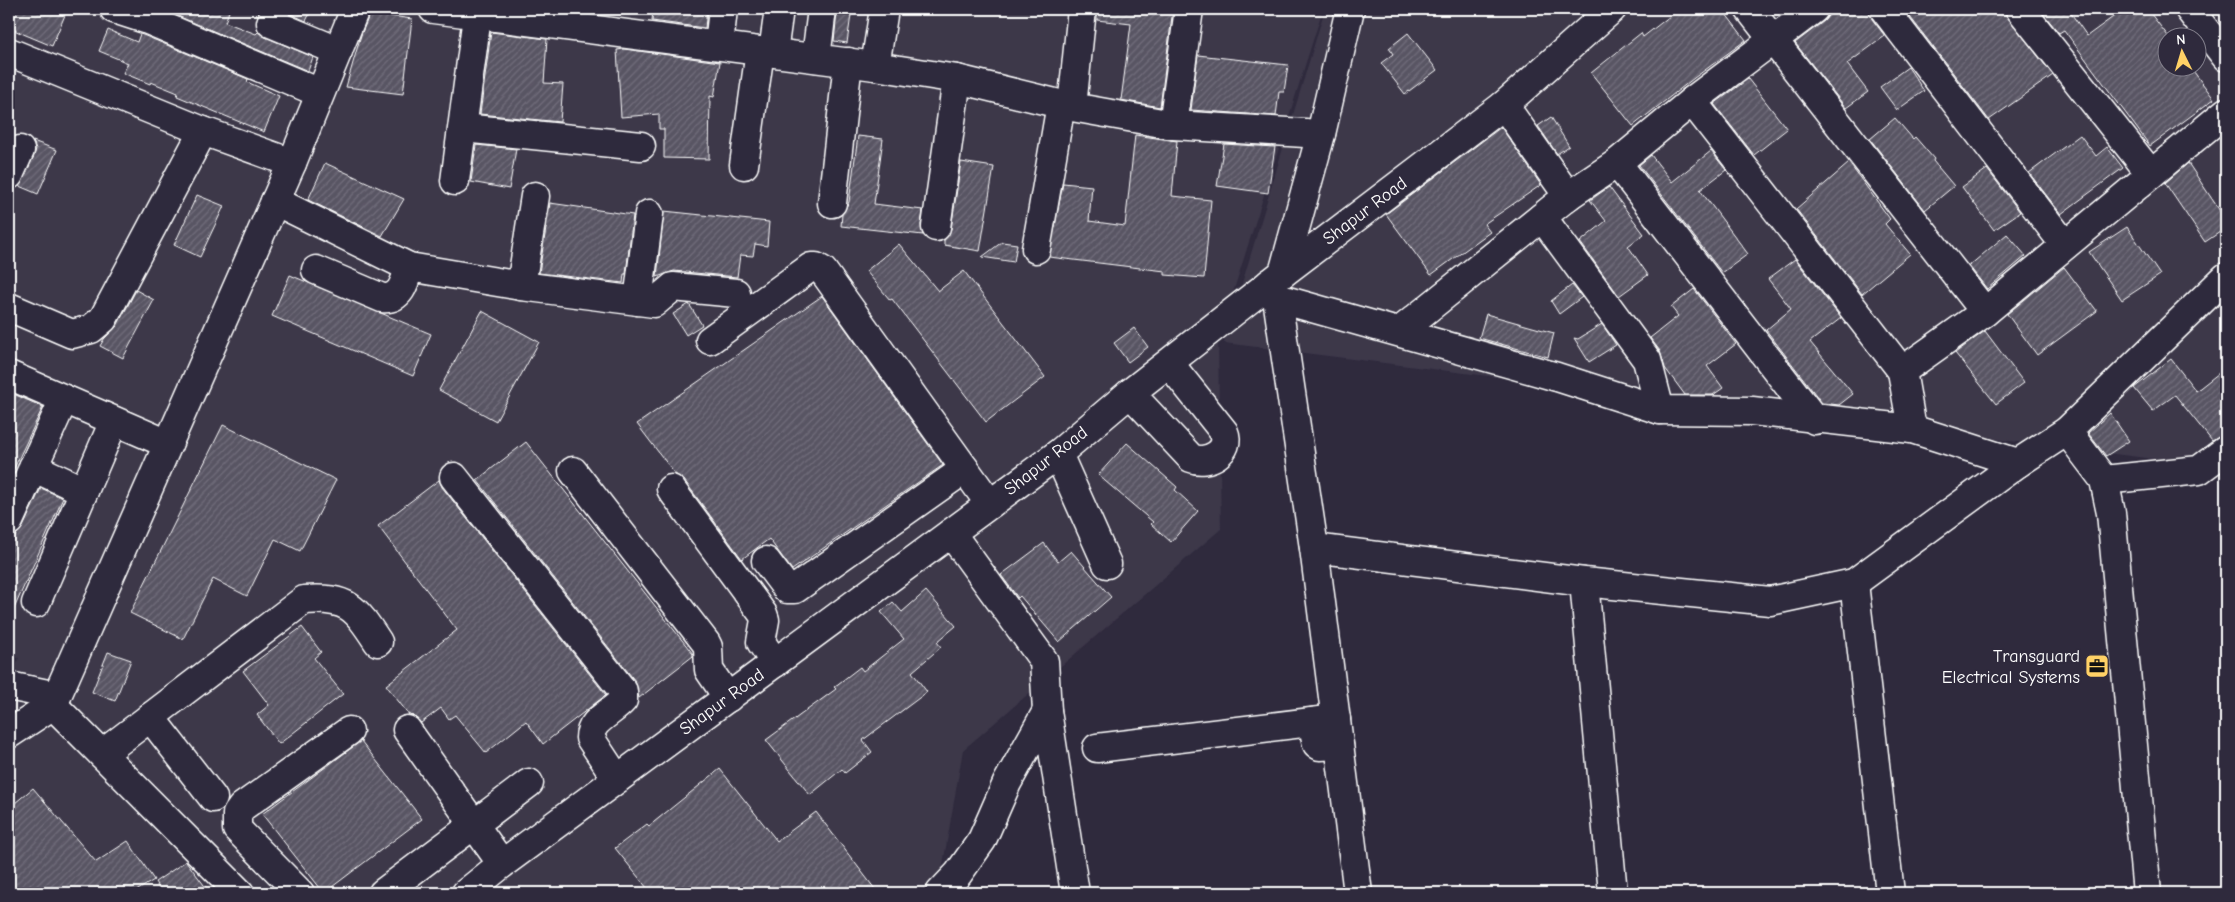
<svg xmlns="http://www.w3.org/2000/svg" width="2235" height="902" viewBox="0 0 2235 902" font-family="'Comic Neue',sans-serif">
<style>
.built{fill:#3c3749;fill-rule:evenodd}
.building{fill:url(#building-hatch);stroke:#fff}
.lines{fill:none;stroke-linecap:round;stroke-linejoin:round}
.minor-casing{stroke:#fff;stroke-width:31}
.minor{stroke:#2f2a3d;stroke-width:28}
.labels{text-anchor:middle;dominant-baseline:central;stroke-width:4;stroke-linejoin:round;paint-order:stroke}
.street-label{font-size:18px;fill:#fff;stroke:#2f2a3d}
.poi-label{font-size:18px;fill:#fff;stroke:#2f2a3d;text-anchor:end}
</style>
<defs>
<pattern id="building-hatch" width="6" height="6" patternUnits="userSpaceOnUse" patternTransform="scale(1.25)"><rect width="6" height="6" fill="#595564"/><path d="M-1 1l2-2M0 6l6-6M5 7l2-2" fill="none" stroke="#726e7b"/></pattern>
</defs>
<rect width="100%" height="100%" fill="#2f2a3d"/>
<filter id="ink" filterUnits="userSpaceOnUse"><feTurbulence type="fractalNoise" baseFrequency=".02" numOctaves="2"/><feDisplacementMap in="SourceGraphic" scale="10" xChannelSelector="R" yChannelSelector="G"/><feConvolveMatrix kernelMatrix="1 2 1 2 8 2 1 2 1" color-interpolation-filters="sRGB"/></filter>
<g filter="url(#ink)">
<g class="built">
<path d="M9,9H1323L1218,340L1221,529L963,750L938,893H9V676L19,658L9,657Z"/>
<path d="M1325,9H2226V468L1224,343ZM2168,38H2198V68H2168Z"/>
</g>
<g class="building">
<path d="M9,9H50L65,15L52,46L9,28Z"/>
<path d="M161,9H230L225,22L256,34L258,32L265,37L313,57L308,71Z"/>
<path d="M291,9H312L306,21L291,14Z"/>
<path d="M653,9H707L705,28L652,21Z"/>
<path d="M1097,9H1173L1160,107L1121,100L1131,24L1097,20Z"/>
<path d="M1679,9H1722L1746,40L1694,78L1633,126L1591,73L1641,33L1643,37Z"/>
<path d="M1829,9H1869L1872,19L1885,36L1847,64L1868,92L1846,108L1795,43L1824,21L1828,16Z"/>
<path d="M1904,9H2001L2053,75L1989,120Z"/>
<path d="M2044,9H2068L2087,36L2124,9H2147L2168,36V68H2191L2214,99L2150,146L2064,30L2059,33L2041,11Z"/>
<path d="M370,13L412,19L403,94L346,87L361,35Z"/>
<path d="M837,13L851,15L847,43L834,41Z"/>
<path d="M108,30L137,42L140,34L143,35L248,79L247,82L279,96L264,132L177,96L178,93L151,82L150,84L123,73L128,63L99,51Z"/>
<path d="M491,32L547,39L544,83L563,84L560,122L480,114Z"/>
<path d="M1408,33L1437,70L1405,94L1381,63L1393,54L1389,48Z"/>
<path d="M624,49L720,62L714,97L710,96L709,159L664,158V129H659V114L621,117L617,50Z"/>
<path d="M1198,55L1288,65L1284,92H1279L1276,116L1191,110Z"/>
<path d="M1908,67L1924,91L1897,110L1880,87Z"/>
<path d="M1748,79L1787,129L1754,155L1714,104Z"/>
<path d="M1551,117L1569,146L1557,154L1538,126Z"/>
<path d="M1895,118L1913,139L1915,137L1934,159L1933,161L1954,186L1925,210L1870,139Z"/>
<path d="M1501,127L1541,185L1484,224L1490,232L1431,275L1386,214Z"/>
<path d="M1135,135L1177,141L1172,196L1211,200L1204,278L1165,275V271L1049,257L1063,183L1092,186L1089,221L1125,226Z"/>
<path d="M2080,135L2096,156L2107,147L2123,168L2061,214L2029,173Z"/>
<path d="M858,136L883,139L874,204L923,210L921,225L923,235L841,226L842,214L849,202Z"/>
<path d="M33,141L57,150L38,194L19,186L34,156L36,149Z"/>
<path d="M1224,144L1275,147L1268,193L1217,186Z"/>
<path d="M476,145L516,149L509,189L471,182Z"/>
<path d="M1711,151L1726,170L1700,190L1748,254L1722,273L1639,165L1651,155L1672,182Z"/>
<path d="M961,162L994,167L980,251L944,245V240L951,229Z"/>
<path d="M325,163L404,199L382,236L308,200Z"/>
<path d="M1849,163L1890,219L1885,224L1910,254L1862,294L1796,209Z"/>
<path d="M2188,163L2226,220V228L2205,242L2165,183Z"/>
<path d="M1987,169L2020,212L1994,230L1962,187Z"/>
<path d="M1609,187L1644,234L1628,246L1648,275L1619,296L1580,242L1606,221L1590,200Z"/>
<path d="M197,195L224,206L200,257L174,245Z"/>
<path d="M550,203L633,215L626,274H624L623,283L539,273Z"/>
<path d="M664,211L769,222L767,246L755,244L753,256L740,255L737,277L674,271L657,277Z"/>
<path d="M2127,227L2160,275L2122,300L2089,252Z"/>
<path d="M2007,234L2026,256L1987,289L1969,266Z"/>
<path d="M1002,242L1017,244L1014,262L982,257Z"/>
<path d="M899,244L938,291L964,271L1045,377L986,422L892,299L890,300L866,271Z"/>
<path d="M1795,259L1841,318L1810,342L1853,394L1839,405L1822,403L1766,330L1791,309L1768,279Z"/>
<path d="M2064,267L2097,311L2037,355L2007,314Z"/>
<path d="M290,275L431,334L413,376L272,316Z"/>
<path d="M1572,285L1582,297L1559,314L1551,301Z"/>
<path d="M1694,289L1736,344L1707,366L1723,388L1713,395H1685L1665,368L1660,351L1650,338L1678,316L1671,307Z"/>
<path d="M136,290L154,300L123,358L100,346L104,339L117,326Z"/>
<path d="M822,296L943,465L792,570L769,539L742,559L684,480L675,474L637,424Z"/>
<path d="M689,304L702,325L686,335L673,314Z"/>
<path d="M482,311L539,342L496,421L439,390Z"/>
<path d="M1486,314L1554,333L1548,357L1479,338Z"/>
<path d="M1602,324L1616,345L1589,362L1574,338L1578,339Z"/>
<path d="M1134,328L1148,347L1128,362L1114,343Z"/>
<path d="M1985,331L2024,383L1996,404L1955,353Z"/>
<path d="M2171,359L2196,391L2219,373L2226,382V432L2223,435L2212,441L2175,395L2153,411L2134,388Z"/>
<path d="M9,392L43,407L9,479Z"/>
<path d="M2110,413L2129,441L2106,456L2088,433Z"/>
<path d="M223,425L336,480L300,551L275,539L247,596L213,579L183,639L130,613Z"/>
<path d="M526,442L693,654V656L639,698L635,681L477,480Z"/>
<path d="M1127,443L1177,487L1175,490L1198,511L1171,542L1151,524L1153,522L1098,475Z"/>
<path d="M439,480L442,487L606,695L543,744L526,721L486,753L455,715L449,719L441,708L421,723L414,716L409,715L386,685L457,630L378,526Z"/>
<path d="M41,488L63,498L9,620V551L16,535L23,527Z"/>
<path d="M1044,543L1058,562L1071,551L1111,597L1059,642L1020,596L1018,598L1001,575Z"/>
<path d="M926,591L956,626L937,642L941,647L912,672L927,692L863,740L872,752L845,773L842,769L810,795L766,740L836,689L834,687L860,667L863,671L904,639L881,612L893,602L902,612Z"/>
<path d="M302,627L321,652L314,658L343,694L279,744L257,715L269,705L243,671Z"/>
<path d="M108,652L131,660L115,701L92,692Z"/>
<path d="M361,741L422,819L324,893L262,814Z"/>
<path d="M720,769L777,841L816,812L878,893H651L615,848L647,824L649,826Z"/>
<path d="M33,788L96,862L128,841L154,880L133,893H9V808Z"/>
<path d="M186,861L210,893H162L155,882Z"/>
</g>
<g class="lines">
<g class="minor-casing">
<g id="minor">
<path d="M114,9L148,20L320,93"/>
<path d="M276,9L271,23L338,51"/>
<path d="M433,9L875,66L957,79L1072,107L1173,125L1321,134"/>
<path d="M1749,9L1985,312"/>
<path d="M1884,9L2065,245"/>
<path d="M2020,9L2151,174"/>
<path d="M2189,9L2226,57"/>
<path d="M719,45L723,9"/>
<path d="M9,52L203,131L292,163"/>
<path d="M773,52L779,9"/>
<path d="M816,58L822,9"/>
<path d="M875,66L884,9"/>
<path d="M1692,101L1902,371"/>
<path d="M1504,105L1568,196"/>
<path d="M1072,107L1082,9"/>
<path d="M1173,125L1189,9"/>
<path d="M463,128L641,146"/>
<path d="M1617,163L1815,420"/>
<path d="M744,165L760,51"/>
<path d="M9,175L20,150"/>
<path d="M455,181L478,9"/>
<path d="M275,201L409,267L521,286L654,303L673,287L736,293"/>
<path d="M832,203L848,62"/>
<path d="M1542,217L1647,360L1660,410L1752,411L1912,429L2018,463"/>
<path d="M936,227L957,79"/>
<path d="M1036,249L1061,104"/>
<path d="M316,270L382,298C401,300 405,282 409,267"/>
<path d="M1283,273L1321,134L1350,9"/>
<path d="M1270,283L1277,298L1314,548L1358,893"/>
<path d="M521,286L535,196"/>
<path d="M1277,298L1557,377L1660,410"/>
<path d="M638,301L649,214"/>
<path d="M9,307L72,334L91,329L103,319L203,131"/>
<path d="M1400,331L1568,196L1617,163L1692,101L1814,9"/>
<path d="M710,340L811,267H816L823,271L990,504"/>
<path d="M9,375L168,444"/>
<path d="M1130,393L1191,458C1208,465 1232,451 1224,432L1169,363"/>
<path d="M1912,429L1902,371L1985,312L2226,112"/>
<path d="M2067,431L2104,480L2111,513L2147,893"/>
<path d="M1058,454L1107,564"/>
<path d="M33,467L84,491"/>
<path d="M573,471L706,643L708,647L709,670L728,698"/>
<path d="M454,477L623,691V700C612,713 590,720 590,738L617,779"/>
<path d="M2104,480L2199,470L2226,450"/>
<path d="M671,489L763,614L765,620L761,642L775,663"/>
<path d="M9,521L64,399"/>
<path d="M951,533L1044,661L1047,711L1075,893"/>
<path d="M1314,548L1584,582L1770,601L1854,583L2018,463L2067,431L2226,277"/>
<path d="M766,561L787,589H795L965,469"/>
<path d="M1584,582L1613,893"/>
<path d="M1854,583L1890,893"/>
<path d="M36,603L114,421"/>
<path d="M9,686L57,696"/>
<path d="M53,705L240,893"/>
<path d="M150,717L213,798"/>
<path d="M1312,722L1317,744L1320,746L1339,745"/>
<path d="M407,730L502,864"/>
<path d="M9,734L53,705L292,163L355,9"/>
<path d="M1097,748L1336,719"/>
<path d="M102,754L304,600C348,597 355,607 378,642"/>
<path d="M300,893L237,829V814L242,807L349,731"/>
<path d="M383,893L529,783"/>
<path d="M466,893L502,864L1058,454L1130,393L1283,273L1504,105L1612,9"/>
<path d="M940,893L958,874L982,840L1007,783L1047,711"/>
</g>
</g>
<use href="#minor" class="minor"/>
</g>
</g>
<defs>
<g id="office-square" transform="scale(1.25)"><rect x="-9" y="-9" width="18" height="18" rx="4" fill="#ffd166" stroke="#2f2a3d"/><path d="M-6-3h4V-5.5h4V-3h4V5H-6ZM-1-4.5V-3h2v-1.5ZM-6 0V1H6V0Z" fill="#111"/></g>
</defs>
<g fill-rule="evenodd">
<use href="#office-square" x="2097" y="666"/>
</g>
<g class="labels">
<g class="street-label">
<text transform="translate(1365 211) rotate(-37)">Shapur Road</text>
<text transform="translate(1046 461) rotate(-38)">Shapur Road</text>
<text transform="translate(722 702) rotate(-36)">Shapur Road</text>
</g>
<g class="poi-label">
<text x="2080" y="656">Transguard<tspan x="2080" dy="21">Electrical Systems</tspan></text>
</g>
</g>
<rect width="2235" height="902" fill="none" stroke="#2f2a3d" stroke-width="30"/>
<rect x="15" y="15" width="2205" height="872" fill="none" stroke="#fff" stroke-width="2" filter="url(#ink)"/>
<g transform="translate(2182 52) rotate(355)"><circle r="24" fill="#2f2a3d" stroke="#827f8b"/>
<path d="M0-4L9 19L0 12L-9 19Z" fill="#ffd166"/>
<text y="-8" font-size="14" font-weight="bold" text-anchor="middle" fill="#ffffff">N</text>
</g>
</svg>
